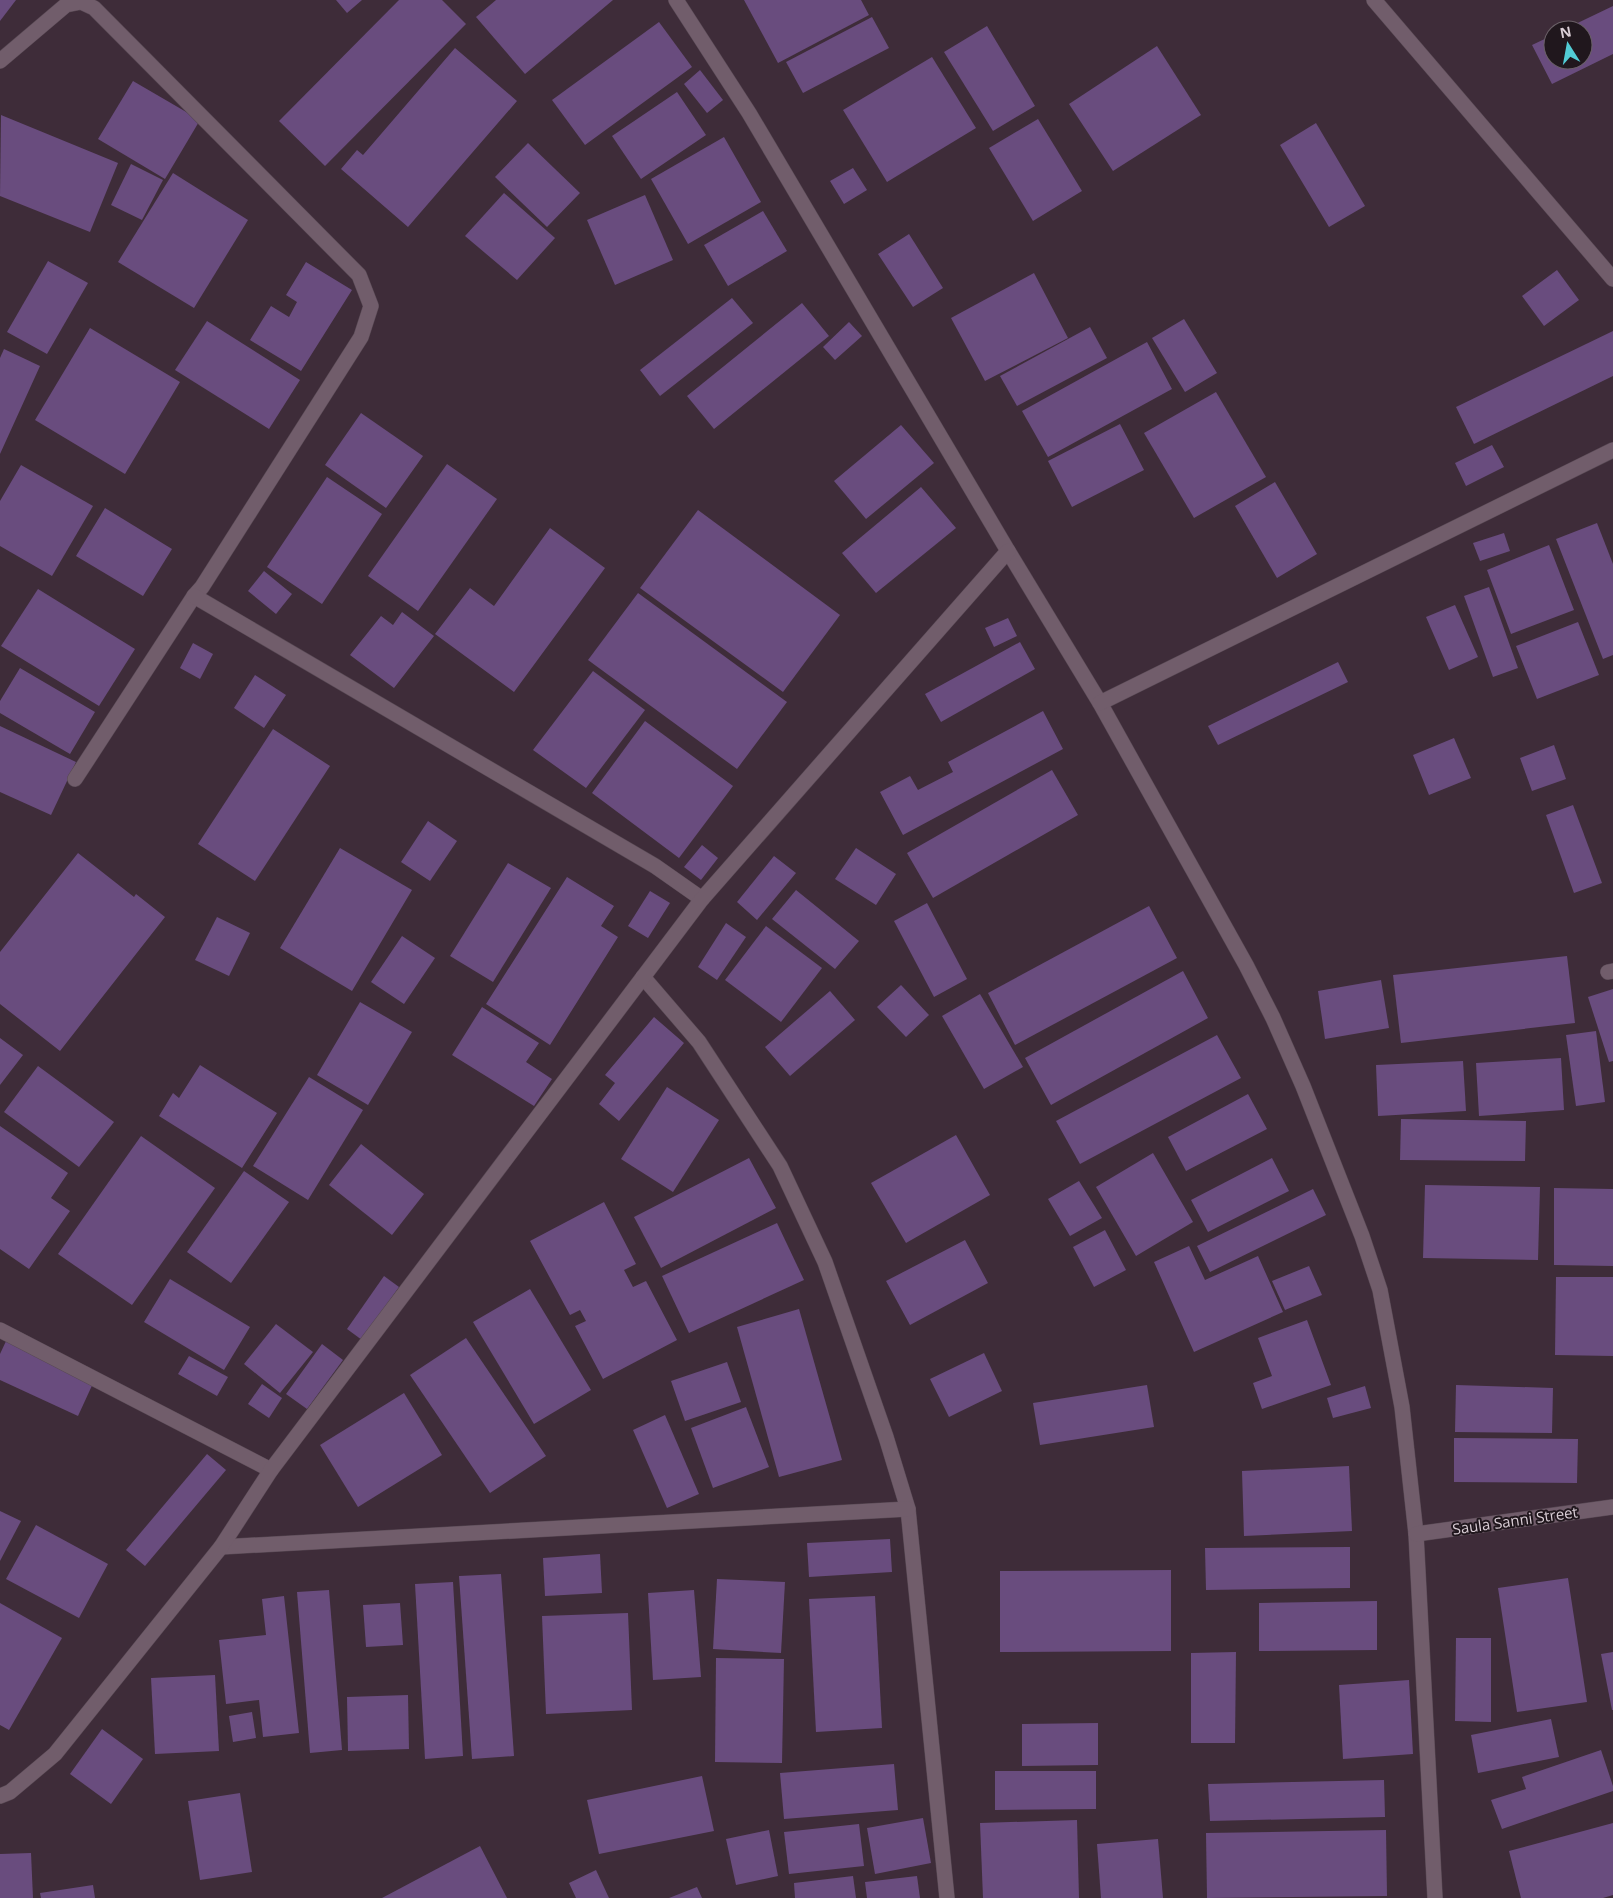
<svg xmlns="http://www.w3.org/2000/svg" width="1613" height="1898" viewBox="0 0 1613 1898" font-family="'Open Sans',sans-serif">
<style>
.building{fill:#694c7e}
.lines{fill:none;stroke-linecap:round;stroke-linejoin:round}
.minor-casing{stroke:#574853;stroke-width:16}
.minor{stroke:#715d6b;stroke-width:15}
.labels{text-anchor:middle;dominant-baseline:central;stroke-width:4;stroke-linejoin:round;paint-order:stroke}
.street-label{font-size:15px;fill:#daced6;stroke:#20171d}
</style>
<rect width="100%" height="100%" fill="#3e2c39"/>
<g class="building">
<path d="M0,0H16L0,21Z"/>
<path d="M336,0H362L347,13Z"/>
<path d="M399,0H442L466,24L325,166L279,121Z"/>
<path d="M496,0H613L525,74L476,17Z"/>
<path d="M744,0H861L869,15L778,63Z"/>
<path d="M1613,6V54L1552,84L1532,45L1553,35V60H1583V30H1563Z"/>
<path d="M872,17L889,48L803,93L786,62Z"/>
<path d="M659,22L692,67L585,145L552,100Z"/>
<path d="M987,26L1035,106L993,131L944,52Z"/>
<path d="M1157,46L1201,115L1113,171L1069,104Z"/>
<path d="M455,48L517,101L408,227L341,169L357,150L363,155Z"/>
<path d="M932,57L976,128L887,182L843,110Z"/>
<path d="M700,70L723,100L707,113L684,84Z"/>
<path d="M133,81L200,120L165,179L98,139Z"/>
<path d="M677,92L706,135L641,179L612,136Z"/>
<path d="M1,115L118,163L90,232L0,196Z"/>
<path d="M1038,119L1082,191L1033,221L989,148Z"/>
<path d="M1316,123L1365,206L1329,227L1280,145Z"/>
<path d="M724,137L761,202L688,244L651,179Z"/>
<path d="M528,143L580,193L547,227L495,177Z"/>
<path d="M131,164L163,180L142,220L111,205Z"/>
<path d="M853,168L867,190L844,204L830,181Z"/>
<path d="M173,173L248,220L194,308L118,262Z"/>
<path d="M504,193L555,238L517,280L465,236Z"/>
<path d="M645,195L673,260L615,285L587,220Z"/>
<path d="M763,211L787,251L728,286L704,245Z"/>
<path d="M909,234L943,288L913,307L878,254Z"/>
<path d="M48,261L88,283L47,354L7,332Z"/>
<path d="M306,262L352,290L301,371L250,340L271,306L289,317L297,302L286,295Z"/>
<path d="M1557,270L1579,300L1544,326L1522,296Z"/>
<path d="M1034,273L1068,338L985,381L951,318Z"/>
<path d="M732,298L753,323L660,396L640,370Z"/>
<path d="M802,303L829,336L714,429L687,396Z"/>
<path d="M1184,319L1217,373L1185,392L1152,338Z"/>
<path d="M207,321L300,380L269,429L175,370Z"/>
<path d="M849,322L862,336L835,360L823,347Z"/>
<path d="M1090,327L1107,358L1017,406L1000,376Z"/>
<path d="M90,328L180,382L125,474L35,420Z"/>
<path d="M1613,331V376L1474,444L1456,407Z"/>
<path d="M1147,342L1172,389L1048,457L1022,411Z"/>
<path d="M4,349L40,366L0,454V358Z"/>
<path d="M1216,392L1266,477L1194,518L1144,433Z"/>
<path d="M361,413L423,456L386,508L325,465Z"/>
<path d="M1120,424L1144,470L1072,507L1048,461Z"/>
<path d="M901,425L934,463L866,519L834,481Z"/>
<path d="M1492,445L1504,467L1466,486L1455,463Z"/>
<path d="M447,464L497,499L418,611L368,576Z"/>
<path d="M21,465L93,506L52,576L0,546V501Z"/>
<path d="M327,477L382,514L322,604L267,567Z"/>
<path d="M1275,482L1317,554L1277,578L1235,506Z"/>
<path d="M921,487L956,528L876,593L842,553Z"/>
<path d="M105,508L172,549L143,596L76,556Z"/>
<path d="M698,510L840,615L783,692L640,588Z"/>
<path d="M1597,523L1613,564V655L1603,659L1556,539Z"/>
<path d="M550,528L605,568L514,692L435,634L470,588L494,606Z"/>
<path d="M1504,533L1510,551L1480,561L1473,543Z"/>
<path d="M1549,545L1574,610L1511,634L1487,570Z"/>
<path d="M264,571L292,594L276,614L248,591Z"/>
<path d="M1489,587L1518,668L1493,677L1464,596Z"/>
<path d="M38,589L135,649L99,706L1,646Z"/>
<path d="M638,593L787,702L737,769L588,660Z"/>
<path d="M1455,605L1478,657L1449,670L1426,617Z"/>
<path d="M402,612L434,636L394,688L350,655L381,616L393,625Z"/>
<path d="M1008,618L1017,636L994,647L985,628Z"/>
<path d="M1578,622L1599,675L1537,699L1516,646Z"/>
<path d="M1020,642L1035,669L941,722L925,694Z"/>
<path d="M193,643L213,654L200,679L180,668Z"/>
<path d="M1338,662L1348,682L1218,745L1208,726Z"/>
<path d="M20,668L95,712L70,754L0,713V701Z"/>
<path d="M593,671L645,710L586,788L533,750Z"/>
<path d="M255,675L286,695L264,728L234,708Z"/>
<path d="M1043,711L1063,749L903,835L880,792L910,776L918,790L953,772L948,762Z"/>
<path d="M645,721L733,786L679,858L592,793Z"/>
<path d="M0,726L76,762L51,815L0,792Z"/>
<path d="M273,729L330,766L255,881L198,844Z"/>
<path d="M1454,738L1471,778L1429,795L1413,755Z"/>
<path d="M1554,745L1566,779L1532,791L1520,758Z"/>
<path d="M1052,770L1078,815L933,898L907,853Z"/>
<path d="M1573,805L1602,883L1574,893L1546,815Z"/>
<path d="M428,821L457,841L430,881L401,862Z"/>
<path d="M702,845L718,858L701,880L684,867Z"/>
<path d="M340,848L412,890L352,991L280,948Z"/>
<path d="M856,848L896,874L876,905L835,879Z"/>
<path d="M78,853L134,897L136,894L165,917L60,1051L0,1004V952Z"/>
<path d="M774,856L796,873L757,920L737,902Z"/>
<path d="M508,863L551,888L493,982L450,956Z"/>
<path d="M567,877L614,906L601,926L618,937L550,1045L486,1004Z"/>
<path d="M796,890L859,941L835,969L772,919Z"/>
<path d="M650,891L670,903L648,938L628,926Z"/>
<path d="M927,903L967,979L934,997L894,921Z"/>
<path d="M1149,906L1177,958L1015,1045L988,993Z"/>
<path d="M217,917L250,933L229,976L195,960Z"/>
<path d="M726,923L746,937L717,980L698,967Z"/>
<path d="M766,926L822,968L781,1022L725,980Z"/>
<path d="M402,936L435,958L404,1004L371,982Z"/>
<path d="M1567,956L1575,1023L1401,1043L1393,975Z"/>
<path d="M1183,971L1208,1018L1051,1105L1025,1058Z"/>
<path d="M1381,980L1389,1028L1325,1039L1318,991Z"/>
<path d="M901,985L929,1015L906,1037L877,1007Z"/>
<path d="M1613,989V1061L1609,1062L1588,997Z"/>
<path d="M830,991L855,1020L790,1076L765,1047Z"/>
<path d="M980,994L1023,1067L984,1089L942,1016Z"/>
<path d="M360,1002L412,1032L368,1105L317,1075Z"/>
<path d="M482,1007L539,1043L526,1062L552,1079L534,1106L452,1055Z"/>
<path d="M654,1017L684,1043L619,1121L599,1104L615,1083L605,1075Z"/>
<path d="M1596,1031L1605,1102L1576,1106L1566,1035Z"/>
<path d="M1217,1035L1241,1078L1080,1164L1056,1121Z"/>
<path d="M0,1038L23,1055L0,1085Z"/>
<path d="M1561,1058L1564,1110L1479,1116L1476,1063Z"/>
<path d="M1463,1061L1466,1111L1378,1116L1376,1065Z"/>
<path d="M200,1065L277,1113L242,1168L159,1116L173,1093L179,1098Z"/>
<path d="M38,1066L114,1122L79,1167L4,1112Z"/>
<path d="M309,1077L363,1110L308,1200L253,1166Z"/>
<path d="M667,1087L719,1120L673,1192L621,1159Z"/>
<path d="M1248,1094L1267,1129L1186,1171L1168,1137Z"/>
<path d="M1401,1119L1526,1121L1525,1161L1400,1160Z"/>
<path d="M0,1126L68,1173L51,1198L70,1211L29,1269L0,1249Z"/>
<path d="M956,1135L990,1195L906,1243L871,1183Z"/>
<path d="M141,1136L215,1188L132,1305L58,1254Z"/>
<path d="M361,1144L424,1194L392,1235L329,1185Z"/>
<path d="M1153,1153L1193,1222L1136,1256L1096,1187Z"/>
<path d="M749,1158L776,1208L661,1268L634,1217Z"/>
<path d="M1272,1158L1289,1191L1208,1232L1191,1200Z"/>
<path d="M244,1171L289,1202L231,1283L187,1252Z"/>
<path d="M1079,1181L1102,1218L1070,1236L1048,1199Z"/>
<path d="M1425,1185L1540,1187L1538,1260L1423,1258Z"/>
<path d="M1554,1188L1613,1189V1266L1554,1265Z"/>
<path d="M1313,1189L1326,1215L1210,1272L1197,1246Z"/>
<path d="M604,1202L636,1264L624,1270L633,1287L646,1281L677,1340L603,1379L575,1326L586,1321L580,1310L570,1315L530,1241Z"/>
<path d="M777,1223L804,1280L689,1333L662,1276Z"/>
<path d="M1105,1230L1126,1270L1094,1287L1073,1247Z"/>
<path d="M965,1240L988,1283L910,1325L886,1281Z"/>
<path d="M1189,1246L1205,1280L1258,1256L1283,1312L1194,1352L1154,1262Z"/>
<path d="M1309,1266L1322,1295L1285,1310L1272,1281Z"/>
<path d="M384,1276L399,1287L362,1340L347,1329Z"/>
<path d="M1556,1277H1613V1356L1555,1355Z"/>
<path d="M170,1279L250,1327L224,1370L144,1322Z"/>
<path d="M530,1289L591,1390L534,1424L473,1322Z"/>
<path d="M799,1309L842,1460L779,1477L737,1327Z"/>
<path d="M1307,1320L1331,1385L1262,1409L1253,1383L1272,1376L1258,1338Z"/>
<path d="M276,1324L313,1352L280,1393L244,1364Z"/>
<path d="M466,1338L546,1456L490,1493L410,1375Z"/>
<path d="M7,1339L95,1379L78,1416L0,1380V1354Z"/>
<path d="M322,1344L343,1360L307,1409L286,1394Z"/>
<path d="M984,1353L1002,1391L949,1417L930,1379Z"/>
<path d="M189,1356L228,1377L217,1396L178,1374Z"/>
<path d="M727,1362L741,1402L685,1421L671,1381Z"/>
<path d="M262,1384L282,1398L269,1418L248,1404Z"/>
<path d="M1147,1385L1154,1427L1040,1445L1033,1403Z"/>
<path d="M1456,1385L1553,1388L1552,1433L1455,1432Z"/>
<path d="M1365,1386L1371,1408L1333,1418L1327,1398Z"/>
<path d="M404,1393L442,1455L358,1507L320,1445Z"/>
<path d="M746,1407L769,1467L713,1488L691,1428Z"/>
<path d="M665,1415L699,1494L667,1508L633,1430Z"/>
<path d="M1454,1438L1578,1439L1577,1483L1454,1482Z"/>
<path d="M207,1454L226,1470L145,1566L126,1550Z"/>
<path d="M1349,1466L1352,1531L1244,1536L1242,1471Z"/>
<path d="M0,1511L21,1521L0,1561Z"/>
<path d="M36,1525L108,1564L79,1618L6,1579Z"/>
<path d="M890,1539L892,1572L809,1577L807,1543Z"/>
<path d="M1350,1547V1588L1206,1590L1205,1548Z"/>
<path d="M600,1554L602,1593L545,1596L543,1558Z"/>
<path d="M1171,1570V1651L1000,1652V1571Z"/>
<path d="M501,1574L514,1756L472,1759L459,1576Z"/>
<path d="M1568,1578L1587,1702L1517,1712L1498,1588Z"/>
<path d="M717,1579L785,1582L781,1653L713,1649Z"/>
<path d="M453,1582L463,1756L425,1759L415,1584Z"/>
<path d="M329,1590L342,1750L310,1753L297,1592Z"/>
<path d="M694,1590L701,1677L653,1680L648,1593Z"/>
<path d="M284,1596L299,1733L263,1737L259,1700L226,1704L219,1640L266,1635L262,1599Z"/>
<path d="M875,1596L882,1728L816,1732L809,1599Z"/>
<path d="M1377,1601V1650L1259,1651V1603Z"/>
<path d="M0,1603L62,1638L9,1730L0,1725Z"/>
<path d="M400,1603L403,1645L366,1647L363,1605Z"/>
<path d="M628,1613L632,1710L546,1714L542,1616Z"/>
<path d="M1456,1638H1491V1722L1455,1721Z"/>
<path d="M1236,1652L1235,1743H1191V1653Z"/>
<path d="M1613,1652V1710H1612L1601,1654Z"/>
<path d="M716,1658L784,1659L782,1763L715,1762Z"/>
<path d="M215,1675L219,1751L155,1754L151,1678Z"/>
<path d="M1409,1680L1413,1754L1343,1759L1339,1685Z"/>
<path d="M408,1695L409,1749L348,1751L347,1697Z"/>
<path d="M252,1712L256,1738L233,1742L229,1716Z"/>
<path d="M1551,1719L1559,1757L1478,1773L1471,1735Z"/>
<path d="M1098,1723V1765L1022,1766V1724Z"/>
<path d="M102,1729L143,1759L111,1804L70,1774Z"/>
<path d="M1601,1750L1613,1786V1791L1502,1829L1491,1800L1526,1789L1522,1777Z"/>
<path d="M894,1764L898,1810L784,1819L780,1773Z"/>
<path d="M995,1771H1096V1809L995,1810Z"/>
<path d="M702,1776L714,1831L599,1854L587,1800Z"/>
<path d="M1384,1780L1385,1817L1210,1821L1208,1784Z"/>
<path d="M240,1793L252,1872L200,1880L188,1801Z"/>
<path d="M923,1818L931,1863L875,1874L867,1828Z"/>
<path d="M1077,1820L1079,1898H983L980,1823Z"/>
<path d="M1613,1823V1895L1603,1898H1521L1509,1851Z"/>
<path d="M859,1824L864,1866L789,1874L784,1832Z"/>
<path d="M769,1830L778,1876L736,1885L726,1839Z"/>
<path d="M1386,1830L1387,1896L1207,1898L1206,1833Z"/>
<path d="M1158,1839L1163,1898H1101L1097,1844Z"/>
<path d="M480,1846L507,1898H382Z"/>
<path d="M31,1853L33,1898H0V1854Z"/>
<path d="M596,1870L609,1898H576L569,1883Z"/>
<path d="M853,1876L856,1898H795L794,1883Z"/>
<path d="M917,1876L920,1898H867L865,1882Z"/>
<path d="M93,1885L95,1898H41L40,1893Z"/>
<path d="M697,1887L702,1898H669Z"/>
</g>
<g class="lines">
<g class="minor-casing">
<g id="minor">
<path d="M676,0L749,113L1008,551L1100,703L1246,965L1273,1018L1303,1086L1362,1236L1380,1290L1402,1407L1416,1534L1435,1898"/>
<path d="M1374,0L1613,279"/>
<path d="M0,61L66,5L81,2L94,8L359,275L371,306L361,337L202,587L194,596L75,779"/>
<path d="M194,596L655,866L702,899"/>
<path d="M1100,703L1613,450"/>
<path d="M1608,972L1613,971"/>
<path d="M643,977L699,1042L780,1166L825,1262L886,1437L908,1509L947,1898"/>
<path d="M0,1330L271,1470"/>
<path d="M1416,1534L1613,1507"/>
<path d="M221,1547L908,1509"/>
<path d="M0,1796L10,1792L55,1754L221,1547L271,1470L702,899L1008,551"/>
</g>
</g>
<use href="#minor" class="minor"/>
</g>
<g class="labels">
<g class="street-label">
<text transform="translate(1515 1520) rotate(-8)">Saula Sanni Street</text>
</g>
</g>
<g transform="translate(1568 45) rotate(349)"><circle r="24" fill="#20171d" stroke="#6a6067"/>
<path d="M0-4L9 19L0 12L-9 19Z" fill="#52ccd5"/>
<text y="-8" font-size="14" font-weight="bold" text-anchor="middle" fill="#daced6">N</text>
</g>
</svg>
